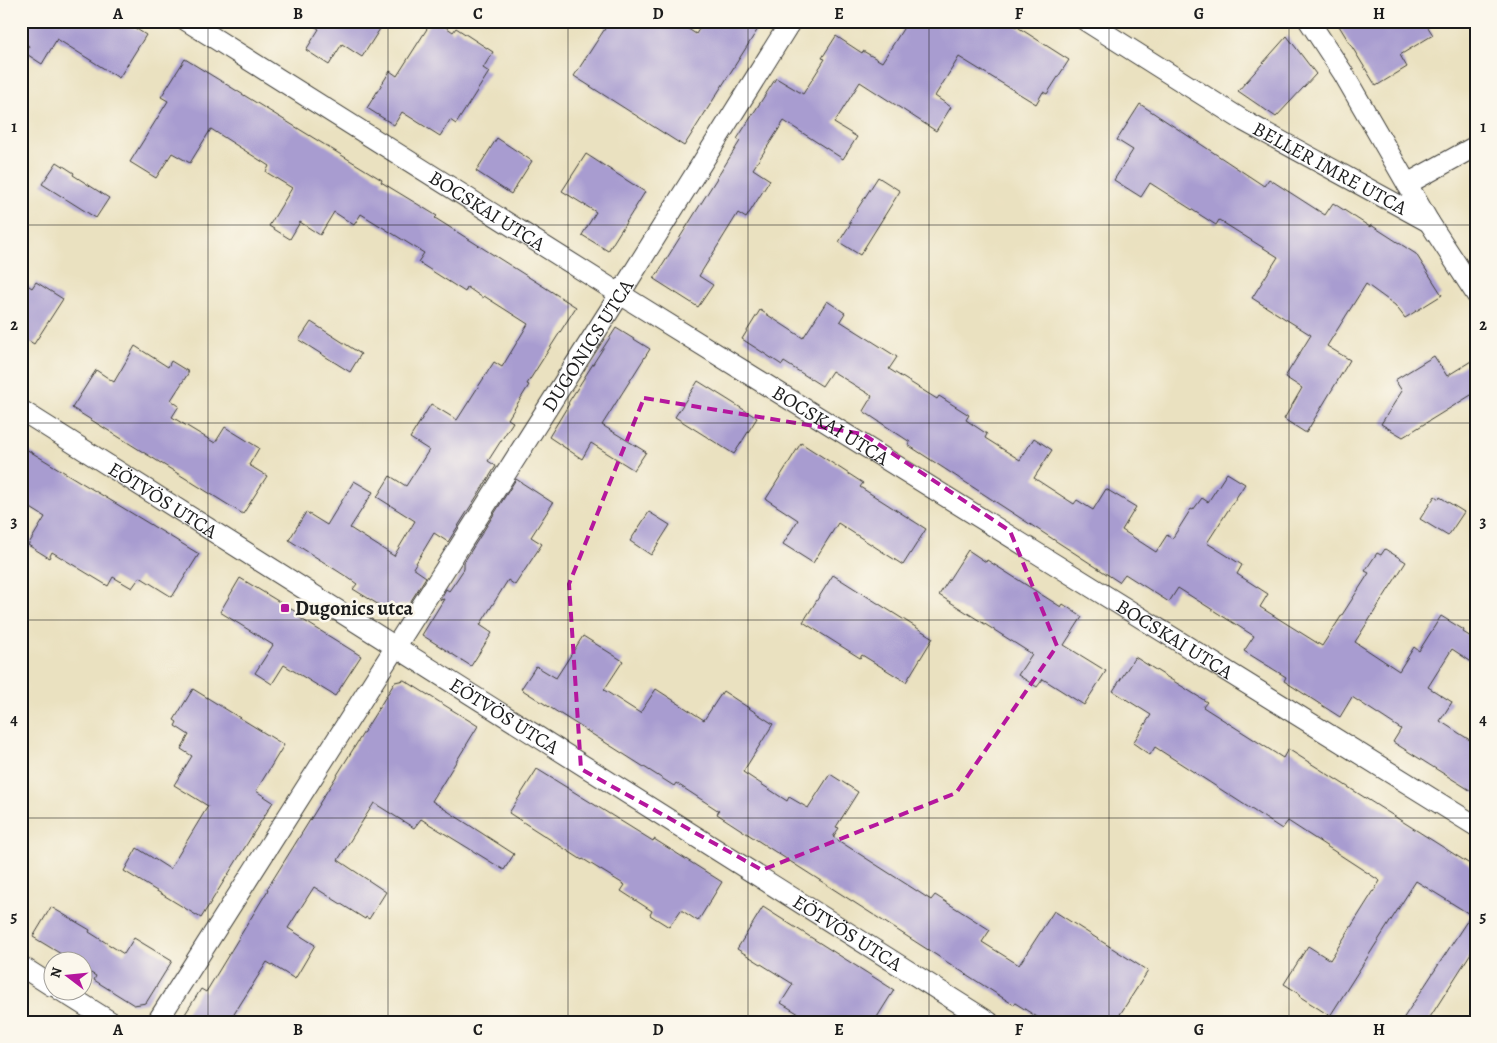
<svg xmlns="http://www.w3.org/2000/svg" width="1497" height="1043" viewBox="0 0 1497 1043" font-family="Alegreya,serif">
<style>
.building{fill:#a89cd0}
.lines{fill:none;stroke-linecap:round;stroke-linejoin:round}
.street-casing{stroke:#3b3a35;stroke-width:22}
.street{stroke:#fff;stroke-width:20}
.marked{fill:none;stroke:#b5179e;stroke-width:4;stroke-dasharray:10 6;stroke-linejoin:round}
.grid{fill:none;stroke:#1c1c1c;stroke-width:1;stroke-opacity:0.55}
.poi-dot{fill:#b5179e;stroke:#fbf7ec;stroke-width:2}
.labels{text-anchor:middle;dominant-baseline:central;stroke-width:5;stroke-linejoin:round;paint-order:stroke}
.street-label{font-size:20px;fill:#1c1c1c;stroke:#fbf7ec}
.poi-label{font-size:20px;font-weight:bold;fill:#1c1c1c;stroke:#fbf7ec;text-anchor:start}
.neatline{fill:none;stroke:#1c1c1c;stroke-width:2}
.grid-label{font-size:16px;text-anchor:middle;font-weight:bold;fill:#1c1c1c}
</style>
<rect width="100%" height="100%" fill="#fbf7ec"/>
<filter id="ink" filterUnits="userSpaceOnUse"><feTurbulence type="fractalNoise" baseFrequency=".02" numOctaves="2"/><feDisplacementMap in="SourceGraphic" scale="10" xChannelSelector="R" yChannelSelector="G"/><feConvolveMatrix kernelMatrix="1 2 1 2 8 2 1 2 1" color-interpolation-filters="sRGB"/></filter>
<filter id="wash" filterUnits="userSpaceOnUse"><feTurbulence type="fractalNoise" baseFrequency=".0096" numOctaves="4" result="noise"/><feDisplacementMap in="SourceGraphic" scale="20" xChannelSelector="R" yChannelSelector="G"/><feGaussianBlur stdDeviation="1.12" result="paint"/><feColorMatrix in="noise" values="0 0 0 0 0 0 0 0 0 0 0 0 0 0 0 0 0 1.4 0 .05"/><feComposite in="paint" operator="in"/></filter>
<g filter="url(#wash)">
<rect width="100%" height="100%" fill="#eae1c0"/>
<g id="blocks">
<g class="building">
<path d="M21,21H124L146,35L119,78L57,39L42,64L25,53L29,46L21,41Z"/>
<path d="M306,21H385L362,57L342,44L329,65L306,50L319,29Z"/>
<path d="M432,21H437L453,32L456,28L493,52L483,68L489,72L456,124L450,120L440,136L402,112L394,125L367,108L390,71L397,76Z"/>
<path d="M610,21H676L696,34L704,21H763L684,146L574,76Z"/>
<path d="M908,21H1008L1069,60L1047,94L1043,92L1036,104L959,57L935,96L951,107L936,131L860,82L834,123L857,137L843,159L784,121L753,169L770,180L746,218L738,213L699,276L713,285L698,307L654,279L740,141L737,139L776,78L803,94L825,59L822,58L836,36L862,53L863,51L882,62Z"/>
<path d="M1336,21H1424L1433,35L1400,55L1407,67L1376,86Z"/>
<path d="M1287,36L1316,74L1276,117L1238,91Z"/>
<path d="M185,59L382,180L381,182L437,216L435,218L576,307L527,384L529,385L508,419L513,422L488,461L496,466L448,542L434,533L413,568L426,577L409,604L384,608L353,589L357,584L347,577L289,540L306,512L327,525L354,481L373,492L350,528L394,556L415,521L377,497L390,476L406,486L429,450L410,438L431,404L457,420L494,362L502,367L528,324L484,296L483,298L467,287L465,292L418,262L424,253L361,214L354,225L334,212L320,235L300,222L290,239L269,226L292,188L266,172L269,166L211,129L190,163L172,153L156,178L130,162L168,101L161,97Z"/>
<path d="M1140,104L1264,186L1269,179L1325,215L1333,203L1370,227L1371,225L1416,254L1442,295L1405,318L1395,305L1366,284L1327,346L1350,360L1306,433L1284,419L1302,388L1285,377L1311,335L1252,298L1278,257L1219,220L1216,225L1150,183L1141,197L1114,180L1133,150L1117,140Z"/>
<path d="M497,138L532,161L511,194L476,171Z"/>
<path d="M586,154L645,192L608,251L582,235L596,212L562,191Z"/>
<path d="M57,162L74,173L73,175L109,198L96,218L42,184Z"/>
<path d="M878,177L900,191L860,255L839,242L851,223L849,222Z"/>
<path d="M21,281L32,288L36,282L63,299L34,344L21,336Z"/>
<path d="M827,301L845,313L840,321L897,357L889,369L937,399L939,396L969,415L966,420L987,434L985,438L1020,460L1034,438L1052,450L1034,478L1074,504L1077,500L1093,510L1106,489L1136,507L1122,530L1156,552L1167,535L1172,539L1191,509L1193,510L1202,498L1208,502L1227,473L1245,484L1207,543L1242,565L1237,574L1268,594L1260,607L1322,646L1369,573L1365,571L1377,553L1381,555L1385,549L1406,562L1355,642L1399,671L1414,647L1419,651L1441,616L1464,630L1463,632L1476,640V665L1452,649L1428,687L1452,702L1440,721L1476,744V794L1393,742L1401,729L1352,697L1340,717L1284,681L1286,677L1244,651L1254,636L1178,588L1169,602L1125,574L1119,582L908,445L910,442L863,411L872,396L832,371L822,386L784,362L782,365L742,339L760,310L803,338Z"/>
<path d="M311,322L361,354L350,372L299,340Z"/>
<path d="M616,328L650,349L602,425L646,452L634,470L591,443L582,459L549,437L569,404L568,403Z"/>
<path d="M135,346L168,367L171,361L189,372L171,400L179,406L172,417L215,443L225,427L259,448L249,465L267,476L243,514L72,408L96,370L114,382Z"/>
<path d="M1434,356L1447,376L1476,358V392L1403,437L1381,424L1402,391L1395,380Z"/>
<path d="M698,381L757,418L734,454L675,417Z"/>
<path d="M801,443L863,483L860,487L926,529L903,565L838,523L813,563L783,544L798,520L766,499Z"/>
<path d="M21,446L199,554L172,597L140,577L132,588L113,577L108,586L52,552L49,558L28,545L45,517L21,502Z"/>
<path d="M516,479L553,503L531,537L542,544L515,585L508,580L480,625L492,633L471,666L422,635L444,599L440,600L446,589L449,591L456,581L464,569V562Z"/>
<path d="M1435,496L1439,499L1440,497L1464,512L1448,536L1420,519Z"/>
<path d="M649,512L670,525L651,555L630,541Z"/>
<path d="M968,550L986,562L987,560L1061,607L1063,604L1082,617L1064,645L1106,671L1084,705L1043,679L1037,687L1018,675L1032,654L939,595Z"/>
<path d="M833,575L933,638L906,682L862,655L860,658L803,622Z"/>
<path d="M240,578L296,612L295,615L361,656L335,696L284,665L272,684L255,673L273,645L220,612Z"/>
<path d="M583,636L623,661L604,690L640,713L656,689L704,720L723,691L773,724L743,772L787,801L789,797L808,808L830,774L858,792L836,827L839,828L833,837L931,900L935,895L990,930L982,942L1019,965L1054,911L1148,971L1115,1022H1045L1015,1003L1014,1005L760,842L717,814L719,811L676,783L674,786L521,689L536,666L556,678Z"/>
<path d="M1135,657L1207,702L1203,707L1283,758L1288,749L1476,868V945L1427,1022H1401L1471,915L1416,881L1330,1016L1299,996L1300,994L1284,984L1308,946L1330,960L1380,881L1288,821L1282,829L1155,747L1150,755L1133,743L1151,715L1113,691Z"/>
<path d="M404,680L478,726L432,801L514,854L504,870L421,819L414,828L374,803L338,860L386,892L369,919L366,917L365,919L314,887L288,928L315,945L295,979L267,962L229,1022H180L201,989L206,992L268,890L267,889L320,804H319L395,682Z"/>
<path d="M193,689L284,745L256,791L273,802L201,918L124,871L137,848L170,869L208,806L174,785L192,756L181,749L189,735L175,726L177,722L174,720Z"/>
<path d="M537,769L653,841L654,839L722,882L698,921L681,910L669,927L650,915L652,911L621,891L625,885L583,859L582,860L509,813Z"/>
<path d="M51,907L90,930L89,932L124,954L134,938L172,961L146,1003L134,1005L94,980L96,976L82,968V960H71L33,937Z"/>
<path d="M763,907L894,990L874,1022H812L781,1003L793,984L737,949Z"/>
</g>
</g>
</g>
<g filter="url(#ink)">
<use href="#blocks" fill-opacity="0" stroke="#3b3a35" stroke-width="1"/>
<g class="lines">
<g class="street-casing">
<g id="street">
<path id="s1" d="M187,21L620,294L1476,826"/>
<path id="s2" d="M1086,21L1244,121L1429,222L1343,73L1309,21"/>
<path d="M1407,184L1476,146"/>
<path d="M1429,222L1476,294"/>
<path id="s3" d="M21,410L989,1022"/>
<path d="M21,966L52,986"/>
<path d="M60,990L111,1022"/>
<path id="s4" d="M157,1022L620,294L791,21"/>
</g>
</g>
<use href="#street" class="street"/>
</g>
</g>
<path class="marked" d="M644,398L863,434L1010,531L1057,646L956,793L762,870L581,769L569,584Z"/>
<path class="grid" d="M208,21V1022M388,21V1022M568,21V1022M748,21V1022M929,21V1022M1109,21V1022M1289,21V1022M21,225H1476M21,423H1476M21,620H1476M21,818H1476"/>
<rect class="poi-dot" x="280" y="603" width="10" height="10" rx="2.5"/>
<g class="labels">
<g class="street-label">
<text stroke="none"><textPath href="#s2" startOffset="285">BELLER IMRE UTCA</textPath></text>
<text stroke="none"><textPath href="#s1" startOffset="355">BOCSKAI UTCA</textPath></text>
<text stroke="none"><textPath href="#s4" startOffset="802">DUGONICS UTCA</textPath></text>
<text stroke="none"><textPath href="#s1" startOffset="760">BOCSKAI UTCA</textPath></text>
<text stroke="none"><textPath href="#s3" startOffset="168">EÖTVÖS UTCA</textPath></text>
<text stroke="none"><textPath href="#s1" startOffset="1165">BOCSKAI UTCA</textPath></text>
<text stroke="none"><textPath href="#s3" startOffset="572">EÖTVÖS UTCA</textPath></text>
<text stroke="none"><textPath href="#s3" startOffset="978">EÖTVÖS UTCA</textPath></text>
</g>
<g class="poi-label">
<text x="295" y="608">Dugonics utca</text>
</g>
</g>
<rect width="1497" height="1043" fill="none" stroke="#fbf7ec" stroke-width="55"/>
<g transform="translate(68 976) rotate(286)"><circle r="24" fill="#fbf7ec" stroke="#a29f99"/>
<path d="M0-4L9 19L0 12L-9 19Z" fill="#b5179e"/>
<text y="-8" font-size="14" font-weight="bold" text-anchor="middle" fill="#1c1c1c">N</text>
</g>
<rect x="28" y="28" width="1442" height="988" class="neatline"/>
<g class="grid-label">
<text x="118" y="19">A</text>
<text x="298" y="19">B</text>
<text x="478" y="19">C</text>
<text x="658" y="19">D</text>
<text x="839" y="19">E</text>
<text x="1019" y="19">F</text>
<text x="1199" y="19">G</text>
<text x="1379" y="19">H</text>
<text x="14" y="132">1</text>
<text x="1483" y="132">1</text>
<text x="14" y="330">2</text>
<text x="1483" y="330">2</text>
<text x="14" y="527">3</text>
<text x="1483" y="527">3</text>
<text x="14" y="725">4</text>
<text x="1483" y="725">4</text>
<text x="14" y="922">5</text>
<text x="1483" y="922">5</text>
<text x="118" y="1035">A</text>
<text x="298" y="1035">B</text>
<text x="478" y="1035">C</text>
<text x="658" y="1035">D</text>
<text x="839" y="1035">E</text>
<text x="1019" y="1035">F</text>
<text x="1199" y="1035">G</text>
<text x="1379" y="1035">H</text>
</g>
</svg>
